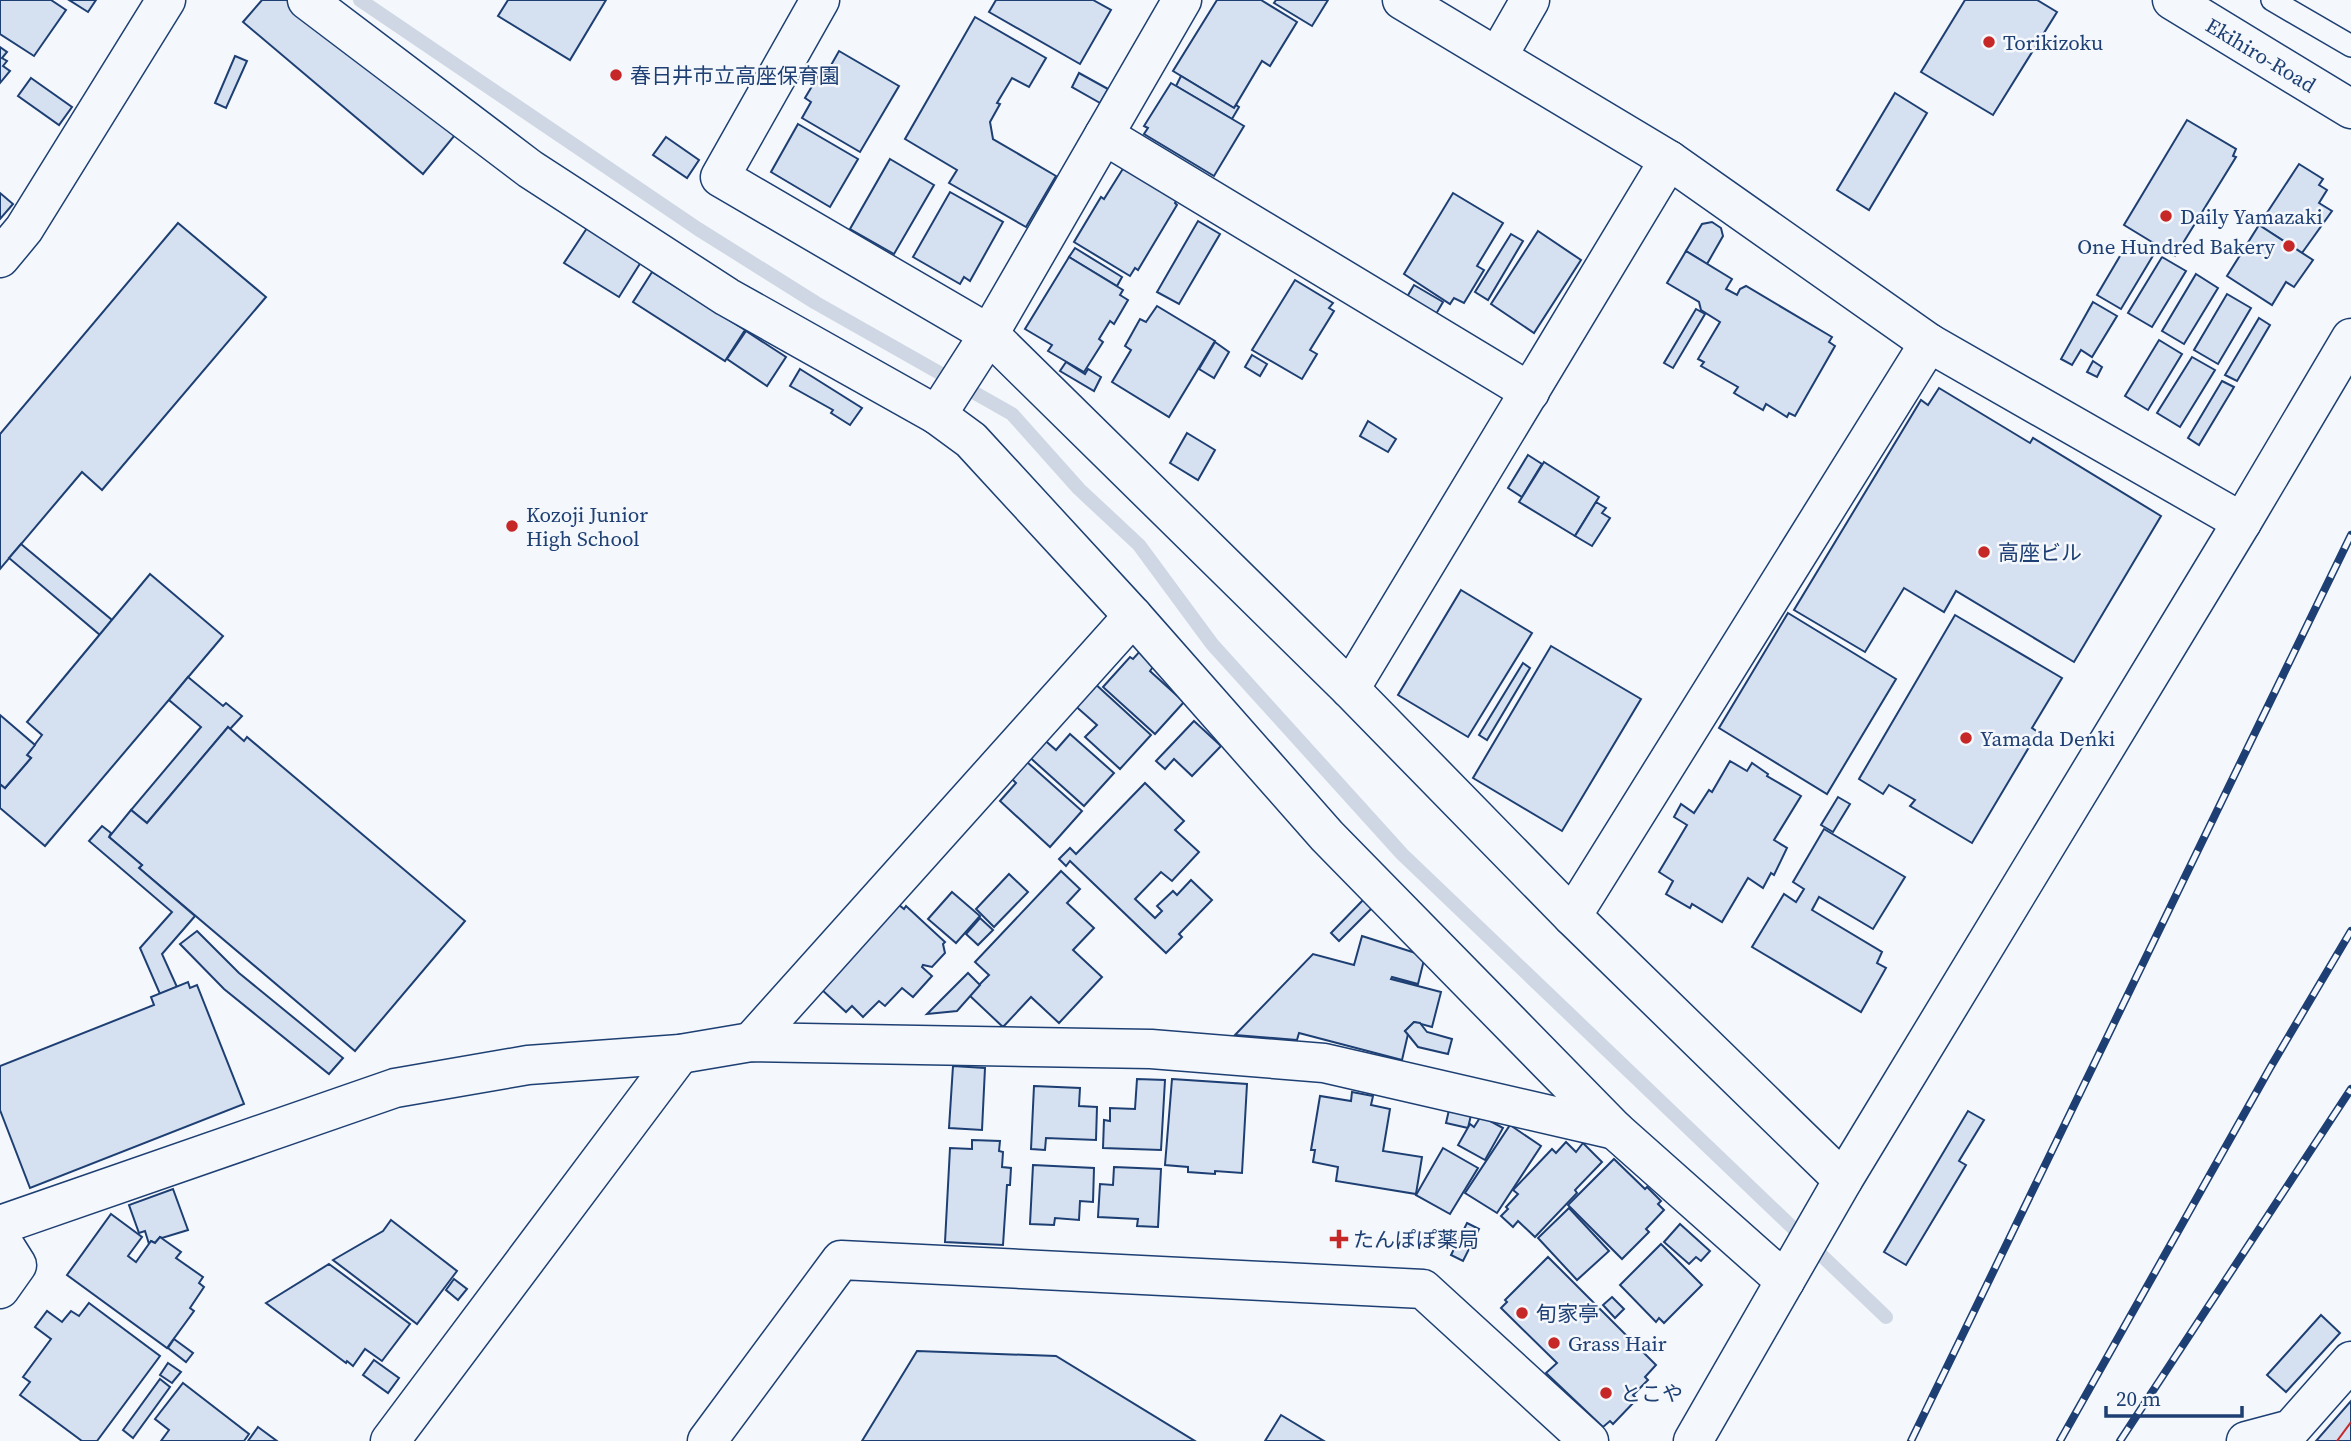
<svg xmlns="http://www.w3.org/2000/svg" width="2351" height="1441" viewBox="0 0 2351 1441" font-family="'Source Serif 4','Noto Sans JP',serif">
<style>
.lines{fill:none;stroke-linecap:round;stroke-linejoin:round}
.stream{stroke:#cfd7e4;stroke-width:14}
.building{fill:#d5e0f0;stroke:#1d3f73;stroke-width:2}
.service-casing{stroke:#1d3f73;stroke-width:24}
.minor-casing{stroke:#1d3f73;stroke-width:41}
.tertiary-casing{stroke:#1d3f73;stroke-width:41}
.service{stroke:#f4f7fb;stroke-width:21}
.minor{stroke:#f4f7fb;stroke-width:38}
.tertiary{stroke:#f4f7fb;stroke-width:38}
.rail-casing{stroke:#1d3f73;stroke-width:8}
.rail{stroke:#f4f7fb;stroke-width:5;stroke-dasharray:16;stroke-linecap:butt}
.power{stroke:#c62828;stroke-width:2;stroke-dasharray:24 5 3.5 5;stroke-linecap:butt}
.poi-dot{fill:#c62828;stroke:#f4f7fb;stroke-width:2.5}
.labels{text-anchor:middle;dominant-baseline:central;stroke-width:5;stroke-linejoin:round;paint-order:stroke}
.poi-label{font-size:21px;fill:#1d3f73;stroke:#f4f7fb;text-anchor:start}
.street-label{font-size:21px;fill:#1d3f73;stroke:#f4f7fb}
</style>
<rect width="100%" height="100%" fill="#f4f7fb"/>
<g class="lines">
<path class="stream" d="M360,0L698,229L816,303L1012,414L1079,489L1139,545L1212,644L1402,854L1886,1317"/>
</g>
<g class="building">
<path d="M0,0H51L66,10L34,56L0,34Z"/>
<path d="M69,0H96L88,12Z"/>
<path d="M262,0H287L300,8L455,135L423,174L243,22Z"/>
<path d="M508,0H606L570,60L498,16Z"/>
<path d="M996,0H1093L1111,10L1080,64L989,12Z"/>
<path d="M1217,0H1261L1297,22L1270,66L1262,61L1234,108L1173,71Z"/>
<path d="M1276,0H1328L1312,26L1274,3Z"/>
<path d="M1965,0H2037L2057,12L1993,115L1921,72Z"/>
<path d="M975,17L1046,58L1029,87L1012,78L997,103L1000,104L990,122L993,139L1056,176L1026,227L949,183L957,170L905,139Z"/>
<path d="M0,47L7,52L2,58L7,61L3,66L10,71L0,83Z"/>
<path d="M839,51L899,86L860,152L802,118L811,102L805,98L821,71L826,74Z"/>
<path d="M235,56L247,61L226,108L215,103Z"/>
<path d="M1079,73L1108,89L1100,103L1072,87Z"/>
<path d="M1181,76L1234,108L1236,105L1239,107L1232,119L1176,86Z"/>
<path d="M31,78L72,107L59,125L18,96Z"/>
<path d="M1171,83L1244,126L1214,176L1144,134L1148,128L1144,126Z"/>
<path d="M1895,93L1927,113L1869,210L1837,190Z"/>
<path d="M2187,120L2236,149L2233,156L2236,157L2175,256L2124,225Z"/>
<path d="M798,124L858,159L830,207L771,172Z"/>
<path d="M666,137L699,160L687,178L653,155Z"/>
<path d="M890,159L934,185L894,254L850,229Z"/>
<path d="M2299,164L2323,179L2319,185L2327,190L2319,203L2332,211L2302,253L2259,225Z"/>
<path d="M1124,167L1177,199L1175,203L1177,205L1138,270L1135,268L1130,276L1074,242L1101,197L1104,199Z"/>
<path d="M950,192L1003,222L970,281L964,277L960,284L913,257Z"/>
<path d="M0,193L13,204L0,219Z"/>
<path d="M1453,193L1503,223L1477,266L1484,270L1464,303L1454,298L1450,304L1404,274Z"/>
<path d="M1198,221L1220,234L1179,304L1157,292Z"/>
<path d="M1712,222L1721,228L1723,236L1707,264L1686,251L1702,224Z"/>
<path d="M178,223L266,297L102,490L82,472L0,569V434Z"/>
<path d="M2259,225L2313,260L2294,287L2286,282L2272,305L2227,276Z"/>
<path d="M587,228L641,262L619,297L564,263Z"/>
<path d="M1538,231L1581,260L1534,333L1491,304Z"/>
<path d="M1511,234L1523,241L1488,300L1475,292Z"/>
<path d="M2130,239L2154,254L2121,309L2097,295Z"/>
<path d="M1075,248L1122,277L1117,286L1069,257Z"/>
<path d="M1686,251L1732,279L1726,289L1737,295L1740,289L1746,286L1832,337L1829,342L1835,346L1795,416L1789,413L1787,417L1766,404L1763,410L1734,393L1738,387L1701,366L1704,362L1698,359L1720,322L1701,310L1699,302L1667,283Z"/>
<path d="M1069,257L1123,290L1120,295L1128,300L1114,324L1110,321L1099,339L1103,342L1084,372L1048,351L1052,345L1025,329Z"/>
<path d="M2162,257L2186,271L2152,327L2128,313Z"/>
<path d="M652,272L745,330L725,361L633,302Z"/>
<path d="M2196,274L2218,288L2184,344L2162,331Z"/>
<path d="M1295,280L1333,303L1329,308L1334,311L1310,350L1317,354L1302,379L1252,350Z"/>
<path d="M1414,285L1443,302L1436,314L1407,297Z"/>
<path d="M2227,294L2251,308L2218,364L2194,350Z"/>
<path d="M2093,302L2117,316L2092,357L2081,350L2072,365L2061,359Z"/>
<path d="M1157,306L1215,341L1169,417L1112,382L1131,350L1125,346L1140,319L1146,322Z"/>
<path d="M1696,309L1705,314L1673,368L1664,363Z"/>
<path d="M2259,318L2270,325L2237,381L2225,375Z"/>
<path d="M746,331L786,357L767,386L727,359Z"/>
<path d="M2159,340L2182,354L2148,410L2125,396Z"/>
<path d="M1215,342L1229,352L1214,378L1199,369Z"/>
<path d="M1252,355L1267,364L1260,376L1245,367Z"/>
<path d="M2192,357L2215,370L2180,427L2157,413Z"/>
<path d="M2093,361L2102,367L2097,377L2087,372Z"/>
<path d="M1066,362L1085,374L1088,369L1101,377L1094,391L1060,371Z"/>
<path d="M800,369L862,408L850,425L831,413L833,410L790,386Z"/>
<path d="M2222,381L2234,387L2199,445L2188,438Z"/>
<path d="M1939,388L2030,443L2033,438L2161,516L2074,662L1956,591L1944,612L1904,588L1865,652L1794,610L1921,400L1928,405Z"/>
<path d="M1368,421L1396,439L1388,452L1360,436Z"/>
<path d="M1187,433L1215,450L1198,480L1170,463Z"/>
<path d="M1528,455L1542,464L1522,497L1508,488Z"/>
<path d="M1544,462L1599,497L1575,536L1519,502Z"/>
<path d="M1596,502L1606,508L1602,513L1610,518L1592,546L1575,536Z"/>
<path d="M21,544L112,620L100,635L9,558Z"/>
<path d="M150,574L223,636L45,846L0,808V784L5,788L31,758L27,755L42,735L27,722Z"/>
<path d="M1461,590L1532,633L1468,737L1398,695Z"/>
<path d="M1788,613L1896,679L1827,794L1719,728Z"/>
<path d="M1955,615L2062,678L2032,728L2038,732L1972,843L1910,806L1915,800L1889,785L1883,794L1859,779Z"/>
<path d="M1551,646L1641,699L1562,831L1473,778Z"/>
<path d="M1141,650L1153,667L1150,671L1184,702L1155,734L1103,687L1130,657L1133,659Z"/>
<path d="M1523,663L1530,668L1487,740L1479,735Z"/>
<path d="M188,677L223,706L226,703L242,716L230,729L228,727L147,823L131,810L201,727L169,700Z"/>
<path d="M1092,681L1151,735L1120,769L1085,737L1097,725L1072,703Z"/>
<path d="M0,715L35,745L27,755L31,758L5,788L0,784Z"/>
<path d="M1194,721L1221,746L1192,776L1174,759L1165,769L1156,761Z"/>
<path d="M228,727L244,741L247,737L465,921L355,1051L139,868L142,865L109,837L131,810L147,823Z"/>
<path d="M1070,734L1114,773L1084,806L1026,754L1041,737L1056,750Z"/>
<path d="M1730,761L1747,771L1752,763L1768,774L1767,776L1801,796L1774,840L1787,848L1774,875L1771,873L1763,888L1748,878L1722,922L1692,904L1690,908L1666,894L1673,881L1659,872L1687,825L1674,817L1681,804L1694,813L1709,790L1712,792Z"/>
<path d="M1027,762L1082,811L1050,847L1000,801L1016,783L1012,779Z"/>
<path d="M1145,783L1184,821L1175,830L1199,852L1172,881L1161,872L1135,899L1155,918L1162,911L1157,906L1173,891L1177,895L1191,880L1212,900L1179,934L1182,937L1166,953L1070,861L1066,866L1059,859L1070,848L1076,854Z"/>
<path d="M1838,797L1850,804L1833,832L1821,825Z"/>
<path d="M102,826L111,833L109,837L142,865L139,868L195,916L162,954L177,987L160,994L140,948L172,912L89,841Z"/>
<path d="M1824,829L1905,877L1873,929L1819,897L1812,910L1882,952L1877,963L1886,968L1861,1012L1752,947L1784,894L1796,902L1804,889L1793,882Z"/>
<path d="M1061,871L1080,889L1067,903L1094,928L1073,950L1102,977L1059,1023L1031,997L1003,1027L969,995L989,975L975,962Z"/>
<path d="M1009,874L1028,892L994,927L976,909Z"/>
<path d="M952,892L980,916L956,943L928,919Z"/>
<path d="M1365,898L1374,906L1339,941L1331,933Z"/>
<path d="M893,900L904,909L906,906L945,942L943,944L945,953L932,967L923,965L922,967L932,976L913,997L902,988L885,1006L879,1001L863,1017L852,1006L846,1012L821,989Z"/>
<path d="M980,918L993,930L978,945L966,934Z"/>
<path d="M197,931L239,973L343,1058L329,1074L224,989L180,944Z"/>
<path d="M1362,936L1425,956L1418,984L1392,977L1391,979L1441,992L1432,1027L1414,1022L1405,1031L1408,1034L1402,1060L1299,1033L1297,1040L1235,1035L1313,954L1354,965Z"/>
<path d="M968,973L980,985L957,1011L927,1014Z"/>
<path d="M188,982L190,988L197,985L244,1104L30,1188L0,1110V1066L154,1005L151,997Z"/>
<path d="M1414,1022L1420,1023L1427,1032L1452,1039L1448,1054L1418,1047L1405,1031Z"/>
<path d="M953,1066L985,1068L982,1130L949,1128Z"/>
<path d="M1137,1079L1165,1080L1161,1150L1103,1148L1104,1120L1110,1121V1108L1135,1109Z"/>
<path d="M1172,1079L1247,1084L1242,1173L1215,1171V1174L1188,1172V1167L1165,1165Z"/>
<path d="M1034,1086L1080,1088L1079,1106L1097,1107L1096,1140L1046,1138L1045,1150L1031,1149Z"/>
<path d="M1352,1092L1373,1096L1371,1105L1390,1109L1383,1151L1422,1157L1416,1194L1336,1181L1338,1167L1313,1162L1315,1150H1311L1320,1096L1351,1101Z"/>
<path d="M1449,1110L1471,1115L1468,1128L1446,1123Z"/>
<path d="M1968,1111L1984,1120L1959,1161L1966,1165L1906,1265L1884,1252Z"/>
<path d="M1481,1116L1503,1128L1485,1160L1458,1145L1470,1124L1474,1127Z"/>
<path d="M1510,1125L1541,1146L1497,1213L1465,1193Z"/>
<path d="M972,1140L1000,1141L999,1151L1003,1152L1002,1167L1011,1168L1010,1185H1007L1003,1245L945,1242L950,1148L972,1149Z"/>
<path d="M1566,1142L1576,1152L1583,1143L1602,1162L1575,1190L1577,1193L1535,1237L1518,1221L1513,1227L1501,1216L1508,1209L1506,1207L1518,1194L1513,1190L1552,1149L1556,1153Z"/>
<path d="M1443,1148L1478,1168L1450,1214L1416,1195Z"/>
<path d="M1614,1159L1645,1189L1647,1187L1661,1201L1658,1204L1664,1210L1646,1229L1649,1232L1622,1259L1568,1205Z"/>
<path d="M1033,1165L1094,1168L1093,1202L1080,1201L1079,1220L1055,1218L1054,1225L1030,1224Z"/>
<path d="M1114,1167L1161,1169L1158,1227L1137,1226L1138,1219L1098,1217L1100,1184L1113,1185Z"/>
<path d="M173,1189L188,1230L162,1238L160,1237L155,1243L151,1241L149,1244L145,1231L139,1233L129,1205Z"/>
<path d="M1569,1208L1609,1251L1577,1280L1538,1238Z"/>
<path d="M111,1214L142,1237L128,1256L136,1262L151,1241L155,1243L160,1237L181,1252L176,1258L203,1277L199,1283L204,1287L190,1308L194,1311L167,1348L67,1275Z"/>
<path d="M391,1220L457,1271L417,1324L333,1260L383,1231Z"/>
<path d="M1467,1223L1479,1229L1463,1261L1451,1255Z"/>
<path d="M1680,1224L1710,1251L1701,1261L1696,1257L1689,1264L1664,1242Z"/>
<path d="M1661,1244L1702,1285L1664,1323L1659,1318L1656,1322L1620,1285Z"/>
<path d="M1548,1257L1656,1365L1645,1377L1648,1380L1633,1395L1637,1399L1613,1424L1610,1421L1603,1427L1546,1373L1557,1363L1501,1308L1507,1302L1505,1300Z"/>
<path d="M329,1264L410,1324L382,1361L365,1349L353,1366L347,1361L346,1363L266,1303Z"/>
<path d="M454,1279L467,1289L458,1300L446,1290Z"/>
<path d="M1612,1297L1624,1309L1615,1318L1603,1305Z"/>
<path d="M89,1303L160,1356L97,1441H82L20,1395L30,1382L23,1377L51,1339L35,1327L47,1311L62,1322L71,1311L79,1316Z"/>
<path d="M2321,1315L2340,1333L2286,1392L2267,1375Z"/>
<path d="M174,1339L193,1353L186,1362L168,1348Z"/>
<path d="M917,1351L1056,1356L1195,1441H862Z"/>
<path d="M374,1360L399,1378L388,1393L363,1375Z"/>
<path d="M168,1363L181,1372L172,1383L160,1375Z"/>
<path d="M160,1379L170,1387L133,1438L123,1430Z"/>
<path d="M183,1383L249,1434L244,1441H161L169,1430L155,1419Z"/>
<path d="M2351,1401V1441H2316Z"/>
<path d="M1281,1415L1324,1441H1265Z"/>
<path d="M258,1427L277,1441H248Z"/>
</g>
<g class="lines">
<g class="service-casing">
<path id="service" d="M2272,0L2351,46"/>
</g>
<g class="minor-casing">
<g id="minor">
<path d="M307,0L530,169L727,297L937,415L971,440L1133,616L1327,836L1615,1130L1785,1281"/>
<path d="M820,0L720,177L989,334L1350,689L1572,916L1843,1180"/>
<path d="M1402,0L1669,160L1929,343L2242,522"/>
<path d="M1498,56L1530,0"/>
<path d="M1104,135L1530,392"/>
<path d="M0,258L24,229L166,0"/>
<path d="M937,415L989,334L1182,0"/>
<path d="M1350,689L1669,160"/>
<path d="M1572,916L1929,343"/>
<path d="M751,1042L1133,616"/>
<path d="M0,1225L395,1088L528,1065L680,1054L751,1042L1151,1049L1324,1063L1615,1130"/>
<path d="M0,1238L17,1265L0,1289"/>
<path d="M390,1441L680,1054"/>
<path d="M707,1441L841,1260L1423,1289L1589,1441"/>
<path d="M2246,1441L2291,1429L2351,1361"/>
</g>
</g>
<g class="tertiary-casing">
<g id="tertiary">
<path d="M2172,0L2351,109"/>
<path d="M1693,1441L1843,1180L2242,522L2351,338"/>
</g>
</g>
<use href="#service" class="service"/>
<use href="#minor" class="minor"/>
<use href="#tertiary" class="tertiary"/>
<g class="rail-casing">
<g id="rail">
<path d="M1911,1441L2351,535"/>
<path d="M2060,1441L2270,1068L2351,931"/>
<path d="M2120,1441L2351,1089"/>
</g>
</g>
<use href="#rail" class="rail"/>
<path class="power" d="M2337,1441L2351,1422"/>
</g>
<g class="poi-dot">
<circle cx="1989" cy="42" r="7"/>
<circle cx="616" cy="75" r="7"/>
<circle cx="2166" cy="216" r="7"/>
<circle cx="2289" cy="246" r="7"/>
<circle cx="512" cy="526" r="7"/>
<circle cx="1984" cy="552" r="7"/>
<circle cx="1966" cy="738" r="7"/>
<path d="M1335.5 1228.5h7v7h7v7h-7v7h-7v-7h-7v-7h7z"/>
<circle cx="1522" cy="1313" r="7"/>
<circle cx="1554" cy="1343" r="7"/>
<circle cx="1606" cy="1393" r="7"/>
</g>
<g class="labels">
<g class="poi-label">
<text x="2003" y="42">Torikizoku</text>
<text x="630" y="75">春日井市立高座保育園</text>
<text x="2180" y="216">Daily Yamazaki</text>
<text x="2275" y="246" text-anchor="end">One Hundred Bakery</text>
<text x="526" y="514">Kozoji Junior<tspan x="526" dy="24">High School</tspan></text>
<text x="1998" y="552">高座ビル</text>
<text x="1980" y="738">Yamada Denki</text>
<text x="1353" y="1239">たんぽぽ薬局</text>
<text x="1536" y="1313">旬家亭</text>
<text x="1568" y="1343">Grass Hair</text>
<text x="1620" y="1393">とこや</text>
</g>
<g class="street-label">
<text transform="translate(2261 55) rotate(31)">Ekihiro-Road</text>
</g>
</g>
<path d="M2106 1406v10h136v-10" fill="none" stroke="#1d3f73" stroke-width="3.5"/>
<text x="2116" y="1406" font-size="21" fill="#1d3f73" stroke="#f4f7fb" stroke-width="5" paint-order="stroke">20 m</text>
</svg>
